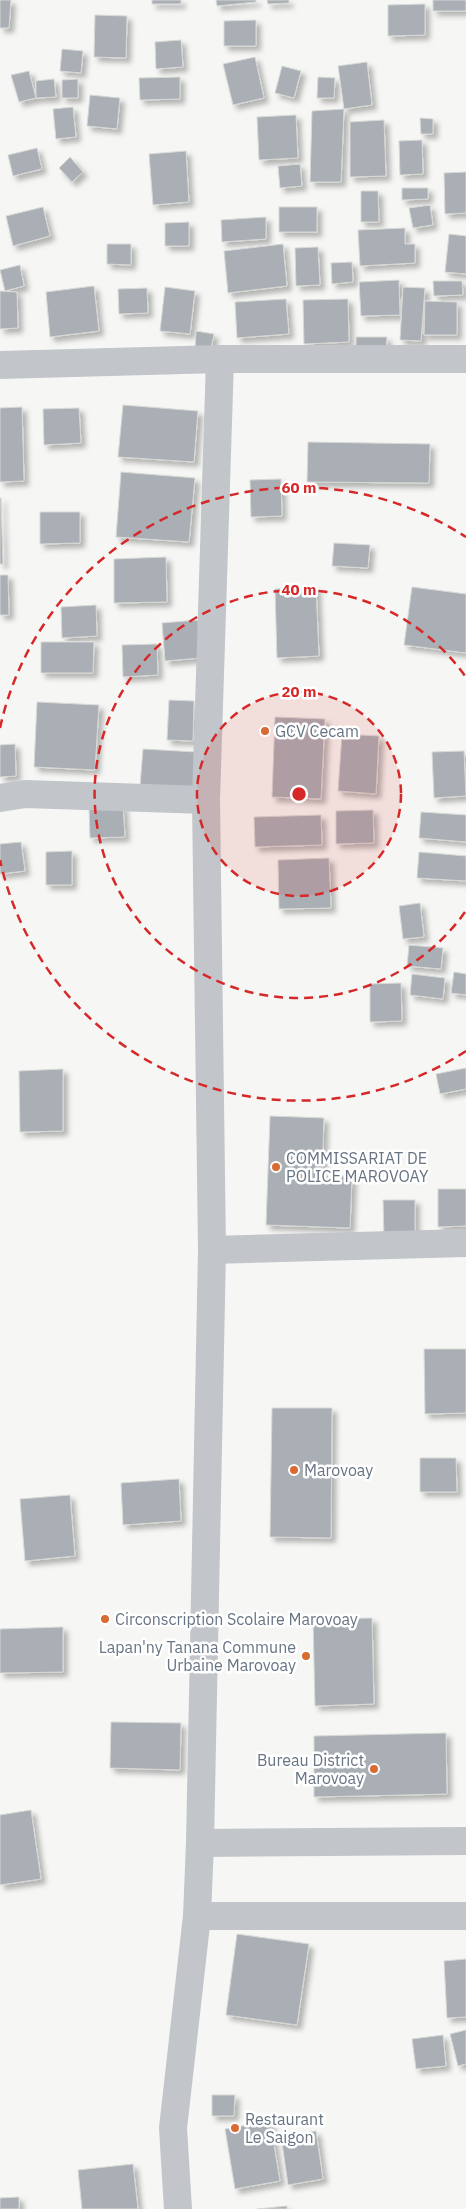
<svg xmlns="http://www.w3.org/2000/svg" width="466" height="2209" viewBox="0 0 466 2209" font-family="'IBM Plex Sans',sans-serif">
<style>
.building{fill:#a9afb5;stroke:#d8d8d6;filter:url(#shadow)}
.lines{fill:none;stroke-linecap:round;stroke-linejoin:round}
.minor{stroke:#c2c5c9;stroke-width:28}
.ring{fill:none;stroke:#d62828;stroke-width:2.5;stroke-dasharray:9 6}
.poi-dot{fill:#d86a32;stroke:#fff;stroke-width:2}
.labels{text-anchor:middle;dominant-baseline:central;stroke-width:5;stroke-linejoin:round;paint-order:stroke}
.poi-label{font-size:16px;fill:#677483;stroke:#fff;text-anchor:start}
.centre{fill:#d62828;stroke:#fff;stroke-width:2.5}
.ring-label{font-size:15px;text-anchor:middle;font-weight:bold;fill:#d62828;stroke:#fff;stroke-width:5;stroke-linejoin:round;paint-order:stroke}
</style>
<defs>
<filter id="shadow"><feDropShadow dx="4.5" dy="4.5" stdDeviation="2.5" flood-color="#0004"/></filter>
</defs>
<rect width="100%" height="100%" fill="#f6f7f4"/>
<g class="building">
<path d="M0,0H11L9,28H0Z"/>
<rect x="152" y="0" width="29" height="4"/>
<path d="M216,0H256V2L217,6Z"/>
<path d="M267,0H289V3L268,4Z"/>
<rect x="433" y="0" width="33" height="11"/>
<path d="M425,4V35L388,36V5Z"/>
<path d="M95,15L127,16L126,58L94,57Z"/>
<path d="M256,20V46H224V21Z"/>
<path d="M181,40L183,67L156,69L155,42Z"/>
<path d="M62,49L83,51L81,73L60,71Z"/>
<path d="M255,57L264,98L233,105L223,64Z"/>
<path d="M367,62L372,105L344,109L338,66Z"/>
<path d="M282,66L301,71L294,98L275,93Z"/>
<path d="M29,71L36,98L19,102L11,75Z"/>
<path d="M180,77V99L140,100L139,78Z"/>
<path d="M318,77L335,78L334,98H317Z"/>
<path d="M54,79L56,97L36,98V81Z"/>
<path d="M78,79V98H62V80Z"/>
<path d="M90,95L120,98L117,129L87,126Z"/>
<path d="M73,107L76,137L56,139L53,109Z"/>
<path d="M344,109L341,182H310L312,111Z"/>
<path d="M296,115L298,158L259,160L257,117Z"/>
<path d="M420,118L433,119V134H421Z"/>
<path d="M384,120L386,176L350,177V122Z"/>
<path d="M422,140L423,174L400,175L399,141Z"/>
<path d="M37,148L42,169L13,176L8,155Z"/>
<path d="M186,151L189,202L153,205L149,154Z"/>
<path d="M70,157L83,172L72,182L59,168Z"/>
<path d="M300,164L302,186L280,188L278,166Z"/>
<path d="M466,172V213L445,214L444,173Z"/>
<path d="M402,188H428V199L402,200Z"/>
<path d="M361,191H378L379,222H361Z"/>
<path d="M430,205L433,225L413,228L409,208Z"/>
<path d="M43,207L50,236L13,246L6,216Z"/>
<rect x="279" y="207" width="38" height="25"/>
<path d="M266,217V239L222,242L221,220Z"/>
<path d="M189,222V246H165V223Z"/>
<path d="M405,228V244H415V263L360,266L358,230Z"/>
<path d="M449,234L466,236V274L445,272Z"/>
<path d="M107,244H131V265L107,264Z"/>
<path d="M283,244L287,286L228,293L224,251Z"/>
<path d="M318,247L320,285L296,286L295,248Z"/>
<path d="M352,262L353,282L332,284L331,263Z"/>
<path d="M20,265L24,286L5,291L0,270Z"/>
<path d="M399,280L400,315L361,316L359,282Z"/>
<path d="M433,281H462L463,295L434,296Z"/>
<path d="M94,286L99,331L50,337L46,292Z"/>
<path d="M165,287L195,291L190,334L160,331Z"/>
<path d="M403,287L425,288L421,341L400,340Z"/>
<path d="M147,288L148,313L119,314L118,289Z"/>
<path d="M0,291L17,292L18,328L0,329Z"/>
<path d="M286,299L289,334L237,338L235,302Z"/>
<path d="M348,299L349,342L304,344L303,300Z"/>
<path d="M425,301L457,302V335H424Z"/>
<path d="M196,331L214,334L210,353L195,350Z"/>
<path d="M356,337H387L386,353L356,352Z"/>
<path d="M123,405L198,411L194,462L118,457Z"/>
<path d="M22,407L24,481L0,482V408Z"/>
<path d="M79,408L81,443L44,445L43,409Z"/>
<path d="M308,442L430,444L429,483L307,482Z"/>
<path d="M121,472L195,478L189,542L116,537Z"/>
<path d="M281,479L282,516L251,517L250,480Z"/>
<path d="M1,498L3,564H0V498Z"/>
<path d="M40,512H80V543L40,544Z"/>
<path d="M334,543L370,545L368,568L332,566Z"/>
<path d="M166,557L167,602L114,603V559Z"/>
<path d="M0,575H8L9,615H0Z"/>
<path d="M316,587L319,656L277,658L275,589Z"/>
<path d="M412,587L466,594V653L404,645Z"/>
<path d="M96,605L97,636L62,638L61,607Z"/>
<path d="M198,620L200,658L165,661L162,623Z"/>
<path d="M41,642H94L93,673H41Z"/>
<path d="M157,644L158,675L123,677L122,645Z"/>
<path d="M169,700L194,701L193,741L167,740Z"/>
<path d="M37,702L99,705L95,770L34,767Z"/>
<path d="M275,717L325,719L321,799L272,797Z"/>
<path d="M342,734L379,736L376,794L338,791Z"/>
<path d="M15,744L16,776L0,777V745Z"/>
<path d="M143,749L196,752L193,790L140,786Z"/>
<path d="M464,751L466,796L434,798L432,752Z"/>
<path d="M123,806L125,837L90,838L89,807Z"/>
<path d="M373,810L374,843L336,844V811Z"/>
<path d="M421,812L466,815V842L419,838Z"/>
<path d="M321,815L322,845L255,847L254,817Z"/>
<path d="M21,842L25,871L0,874V844Z"/>
<path d="M72,851V885H46V852Z"/>
<path d="M419,852L466,856V881L417,878Z"/>
<path d="M329,858L331,908L279,909L278,860Z"/>
<path d="M420,903L424,937L403,939L399,906Z"/>
<path d="M409,945L443,948L441,969L407,966Z"/>
<path d="M454,972L466,974V995L451,993Z"/>
<path d="M412,974L445,978L443,999L410,995Z"/>
<path d="M401,983L402,1021L370,1022V984Z"/>
<path d="M466,1068V1089L440,1094L436,1074Z"/>
<path d="M63,1069V1131L20,1132L19,1071Z"/>
<path d="M270,1116L324,1118L322,1176H352L350,1228L266,1225Z"/>
<path d="M438,1189H466V1226L438,1227Z"/>
<path d="M383,1200H415V1237L384,1238Z"/>
<path d="M424,1349H466V1413L425,1414Z"/>
<path d="M272,1408H332L331,1538L270,1537Z"/>
<path d="M420,1458H456L457,1492H420Z"/>
<path d="M179,1479L181,1521L123,1525L121,1483Z"/>
<path d="M70,1495L75,1556L25,1561L20,1499Z"/>
<path d="M372,1618L374,1704L315,1706L313,1619Z"/>
<path d="M63,1627V1672L0,1673V1629Z"/>
<path d="M111,1722L181,1723L180,1770L110,1768Z"/>
<path d="M446,1733L447,1794L314,1797V1736Z"/>
<path d="M31,1810L41,1879L0,1885V1815Z"/>
<path d="M237,1934L309,1944L297,2025L226,2015Z"/>
<path d="M466,1959V2017L447,2018L444,1961Z"/>
<path d="M466,2030V2064L458,2066L450,2034Z"/>
<path d="M443,2035L446,2066L416,2069L412,2039Z"/>
<path d="M212,2095H235L234,2116H212Z"/>
<path d="M270,2121L280,2181L235,2189L225,2129Z"/>
<path d="M316,2131L323,2179L288,2185L281,2136Z"/>
<path d="M133,2164L138,2209H82L78,2170Z"/>
<path d="M19,2197V2209H0V2198Z"/>
<path d="M287,2206V2209H257Z"/>
</g>
<g class="lines">
<g class="minor">
<path d="M0,365L220,359H466"/>
<path d="M0,798L25,794L206,800"/>
<path d="M212,1250L466,1243"/>
<path d="M200,1843L466,1841"/>
<path d="M197,1916H466"/>
<path d="M178,2209L173,2128L197,1916L200,1843L212,1250L206,800L220,359"/>
</g>
</g>
<circle cx="299" cy="794" r="102" fill="#d62828" fill-opacity=".12"/>
<g class="ring">
<circle cx="299" cy="794" r="102"/>
<path d="M465 912A204 204 0 1 1 465 676"/>
<path d="M466 1051A306 306 0 0 1 0 860M0 728A306 306 0 0 1 466 537"/>
</g>
<g class="poi-dot">
<circle cx="265" cy="731" r="5"/>
<circle cx="276" cy="1167" r="5"/>
<circle cx="294" cy="1470" r="5"/>
<circle cx="105" cy="1619" r="5"/>
<circle cx="306" cy="1656" r="5"/>
<circle cx="374" cy="1769" r="5"/>
<circle cx="235" cy="2128" r="5"/>
</g>
<g class="labels">
<g class="poi-label">
<text x="275" y="731">GCV Cecam</text>
<text x="286" y="1158">COMMISSARIAT DE<tspan x="286" dy="18">POLICE MAROVOAY</tspan></text>
<text x="304" y="1470">Marovoay</text>
<text x="115" y="1619">Circonscription Scolaire Marovoay</text>
<text x="296" y="1647" text-anchor="end">Lapan'ny Tanana Commune<tspan x="296" dy="18">Urbaine Marovoay</tspan></text>
<text x="364" y="1760" text-anchor="end">Bureau District<tspan x="364" dy="18">Marovoay</tspan></text>
<text x="245" y="2119">Restaurant<tspan x="245" dy="18">Le Saigon</tspan></text>
</g>
</g>
<circle cx="299" cy="794" r="8" class="centre"/>
<g class="ring-label">
<text x="299" y="493">60 m</text>
<text x="299" y="595">40 m</text>
<text x="299" y="697">20 m</text>
</g>
</svg>
